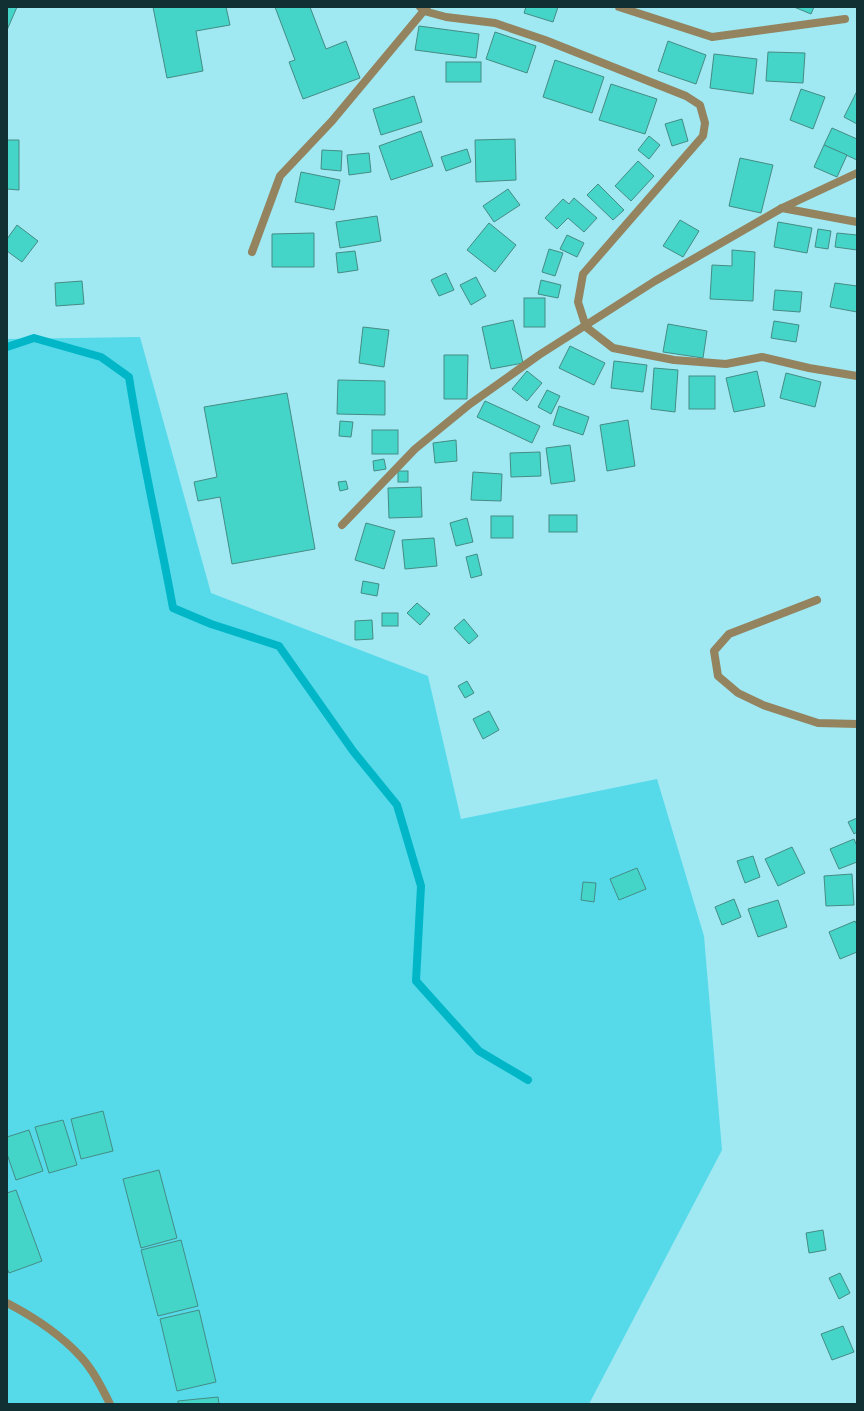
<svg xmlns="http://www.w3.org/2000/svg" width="864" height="1411" viewBox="0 0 864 1411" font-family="Overpass,sans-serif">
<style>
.green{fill:#56daea}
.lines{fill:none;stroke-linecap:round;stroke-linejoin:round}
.stream{stroke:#01b6c7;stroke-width:8}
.building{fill:#45d5c8;stroke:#448c84}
.minor{stroke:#93835e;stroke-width:8}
</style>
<rect width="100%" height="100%" fill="#a0e8f2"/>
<path class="green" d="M140,337L211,593L428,676L461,819L657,779L704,936L722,1150L589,1404H7V339Z"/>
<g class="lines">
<path class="stream" d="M7,347L34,338L101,357L129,377C141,454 159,531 173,608L211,624L279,646L353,751L397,805L421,886L416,981L479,1051L528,1080"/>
</g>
<g class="building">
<path d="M7,7H17L7,30Z"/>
<path d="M153,7H226L230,25L196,31L203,71L167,78Z"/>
<path d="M275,7H310L326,49L346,41L360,78L303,99L289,62L295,60Z"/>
<path d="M526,7H558L553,22L524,13Z"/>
<path d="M794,7H814L811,14Z"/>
<path d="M419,26L479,34L476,58L415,50Z"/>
<path d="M495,32L536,46L527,73L486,59Z"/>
<path d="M668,41L706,55L696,84L658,71Z"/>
<path d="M768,52L805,53L803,83L766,81Z"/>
<path d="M714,54L757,59L753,94L710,88Z"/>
<path d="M555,60L604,77L592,113L543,97Z"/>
<rect x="446" y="62" width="35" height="20"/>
<path d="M611,84L657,99L645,134L599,120Z"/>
<path d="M801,89L825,97L813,129L790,120Z"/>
<path d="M857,91V124L844,117Z"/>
<path d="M414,96L422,122L381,135L373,109Z"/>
<path d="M682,119L688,141L672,146L665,124Z"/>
<path d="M832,128L857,139V160L824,145Z"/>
<path d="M421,131L433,166L391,180L379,146Z"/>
<path d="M649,136L660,145L649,159L638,150Z"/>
<path d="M515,139L516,180L476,182L475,140Z"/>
<path d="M7,140H19V190L7,189Z"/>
<path d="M824,145L847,155L837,177L814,167Z"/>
<path d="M467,149L471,162L446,171L441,157Z"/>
<path d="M322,150L342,151L341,171L321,169Z"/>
<path d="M369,153L371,172L349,175L347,155Z"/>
<path d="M740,158L773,165L761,213L729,206Z"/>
<path d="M638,161L654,176L631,201L615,186Z"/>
<path d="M301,172L340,180L334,210L295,202Z"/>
<path d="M598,184L624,210L613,220L587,195Z"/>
<path d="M508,189L520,205L494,222L483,206Z"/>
<path d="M574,198L597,218L584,232L568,218L557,229L545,218L563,199L569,204Z"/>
<path d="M377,216L381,241L340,248L336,222Z"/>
<path d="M680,220L699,231L683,257L663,246Z"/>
<path d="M778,222L812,228L807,253L774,247Z"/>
<path d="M489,223L516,245L495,272L467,250Z"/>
<path d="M17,225L38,241L22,262L7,251V239Z"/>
<path d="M818,229L831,231L828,249L815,247Z"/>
<path d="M314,233V267H272V234Z"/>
<path d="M837,233L857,235V250L835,247Z"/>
<path d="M567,235L584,243L577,257L560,249Z"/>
<path d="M549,249L563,253L555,276L542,272Z"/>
<path d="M732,250L755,252L753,301L710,299L712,265L732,266Z"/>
<path d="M355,251L358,270L338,273L336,253Z"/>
<path d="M446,273L454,290L439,296L431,280Z"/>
<path d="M476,277L486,296L471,305L460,285Z"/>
<path d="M541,280L561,285L558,298L538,294Z"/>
<path d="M82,281L84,304L56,306L55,283Z"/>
<path d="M835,283L857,286V312L830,307Z"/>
<path d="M775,290L802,292L800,312L773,310Z"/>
<rect x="524" y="298" width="21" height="29"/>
<path d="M513,320L523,363L491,369L482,327Z"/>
<path d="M774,321L799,325L796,342L771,338Z"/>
<path d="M668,324L707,331L703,358L663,352Z"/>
<path d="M363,327L389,330L384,367L359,363Z"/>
<path d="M570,346L605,363L594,385L559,368Z"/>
<path d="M444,355H468L467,399H444Z"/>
<path d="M614,361L647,365L643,392L611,388Z"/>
<path d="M654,368L678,370L675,412L651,409Z"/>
<path d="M527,371L542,383L527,401L512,389Z"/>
<path d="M757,371L765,406L734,412L726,378Z"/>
<path d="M786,373L821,382L815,407L780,398Z"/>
<rect x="689" y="376" width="26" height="33"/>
<path d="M338,380L385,381V415L337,414Z"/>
<path d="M547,390L560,396L551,414L538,407Z"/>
<path d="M287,393L315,549L232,564L220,497L198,501L194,482L217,477L204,407Z"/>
<path d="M485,401L540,426L532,443L477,417Z"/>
<path d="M559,406L589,417L583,435L553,425Z"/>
<path d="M628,420L635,466L607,471L600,425Z"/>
<path d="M340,421L353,422L351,437L339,436Z"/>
<rect x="372" y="430" width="26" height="24"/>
<path d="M456,440L457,461L435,463L433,443Z"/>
<path d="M570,445L575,481L551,484L546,448Z"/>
<path d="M540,452L541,476L511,477L510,453Z"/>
<path d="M384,459L386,469L374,471L373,461Z"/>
<rect x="398" y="471" width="10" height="11"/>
<path d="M473,472L502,474L501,501L471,500Z"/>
<path d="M346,481L348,489L340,491L338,482Z"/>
<path d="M421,487L422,517L389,518L388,488Z"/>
<rect x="549" y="515" width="28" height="17"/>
<rect x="491" y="516" width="22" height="22"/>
<path d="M467,518L473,542L456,546L450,523Z"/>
<path d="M366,523L395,531L384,569L355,560Z"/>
<path d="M434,538L437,566L405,569L402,540Z"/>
<path d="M477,554L482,575L471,578L466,557Z"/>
<path d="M363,581L379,584L377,596L361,593Z"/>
<path d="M417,603L430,614L420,625L407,613Z"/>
<rect x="382" y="613" width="16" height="13"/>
<path d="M464,619L478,636L469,644L454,628Z"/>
<path d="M372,620L373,639L355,640V621Z"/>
<path d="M467,681L474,693L465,698L458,686Z"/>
<path d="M489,711L499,730L483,739L473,719Z"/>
<path d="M857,818V832L854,834L848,822Z"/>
<path d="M854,839L857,846V862L839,869L830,849Z"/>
<path d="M792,847L805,873L778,886L765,859Z"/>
<path d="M753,856L760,877L745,883L737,861Z"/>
<path d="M637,868L646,889L619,900L610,879Z"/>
<path d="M852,874L854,905L826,906L824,876Z"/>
<path d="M583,882L596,883L594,902L581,900Z"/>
<path d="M734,899L741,917L722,925L715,907Z"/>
<path d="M778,900L787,927L758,937L748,909Z"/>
<path d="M855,921L857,925V952L840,959L829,932Z"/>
<path d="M103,1111L113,1151L81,1159L71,1119Z"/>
<path d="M63,1120L77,1165L49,1173L35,1127Z"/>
<path d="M29,1130L43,1171L16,1180L7,1154V1137Z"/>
<path d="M159,1170L177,1238L141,1248L123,1179Z"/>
<path d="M16,1190L42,1261L9,1273L7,1268V1193Z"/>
<path d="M823,1230L826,1250L809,1253L806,1233Z"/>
<path d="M181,1240L198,1306L158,1316L141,1250Z"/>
<path d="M840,1273L850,1293L839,1299L829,1278Z"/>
<path d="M199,1310L216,1382L177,1391L160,1319Z"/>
<path d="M843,1326L854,1352L832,1360L821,1334Z"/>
<path d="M218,1397L219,1404H178V1401Z"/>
</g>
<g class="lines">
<g class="minor">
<path d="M420,7L424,11L446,17L495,23L545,40L686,96L700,105L705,123L703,136L583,274L578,302L586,327L613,348L674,360L726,364L762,357L809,368L857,376"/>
<path d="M619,7L712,37L845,19"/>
<path d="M782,208L857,222"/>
<path d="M252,252L280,176L332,121L427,7"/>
<path d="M342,525L415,449L470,404L539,355L655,281L782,208L857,173"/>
<path d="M817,600L729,634L714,651L718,676L738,693L763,705L818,723L857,724"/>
<path d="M7,1303C34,1317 60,1334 81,1357C93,1370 102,1388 110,1404"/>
</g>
</g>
<rect width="864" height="1411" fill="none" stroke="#113034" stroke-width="16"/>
</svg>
